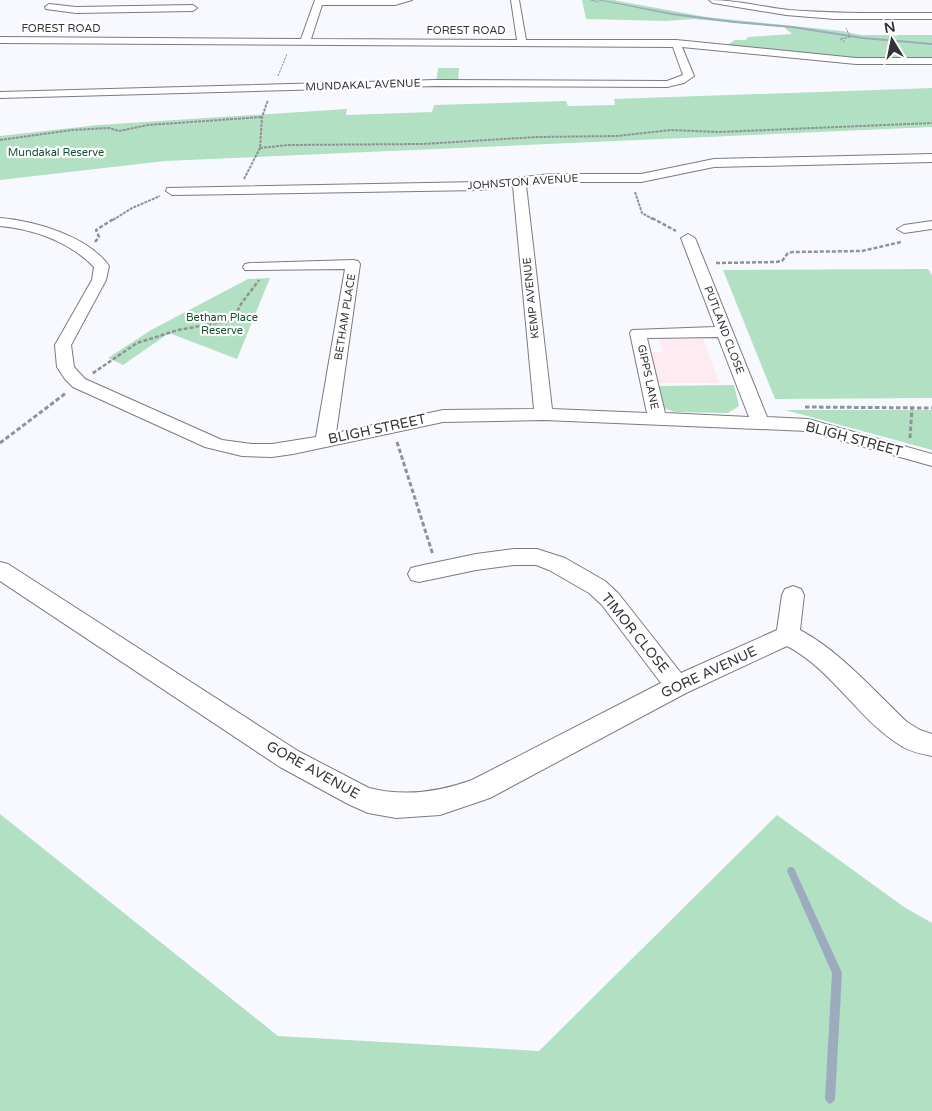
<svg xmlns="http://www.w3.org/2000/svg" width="932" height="1111" viewBox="0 0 932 1111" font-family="'Varela Round',sans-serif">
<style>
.commercial{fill:#feeaf1}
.green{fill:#b1e0c2}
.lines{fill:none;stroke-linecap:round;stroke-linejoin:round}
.stream{fill:#9cabbe;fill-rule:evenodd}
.minor-casing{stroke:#7a7b83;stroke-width:2}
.path-far3{stroke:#919297;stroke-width:1;stroke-dasharray:2.5 1;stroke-linecap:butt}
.path-far2{stroke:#919297;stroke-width:2;stroke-dasharray:3 1;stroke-linecap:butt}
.path-far1{stroke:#919297;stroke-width:2.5;stroke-dasharray:4 2;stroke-linecap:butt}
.path{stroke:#919297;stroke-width:3;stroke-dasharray:4.5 2.5;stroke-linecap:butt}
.minor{fill:#fff;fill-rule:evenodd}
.labels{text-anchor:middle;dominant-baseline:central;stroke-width:4.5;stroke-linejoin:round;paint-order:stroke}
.far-street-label{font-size:11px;fill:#333437;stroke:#fff}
.far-park-label{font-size:11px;fill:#145132;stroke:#fff}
.street-label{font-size:14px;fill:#333437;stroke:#fff}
</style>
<rect width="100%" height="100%" fill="#f8f9ff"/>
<path class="commercial" d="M659,338H703L719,383H658L650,352H663Z"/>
<g class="green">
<path d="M582,0H613L706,17L842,31L861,35H932V60H854L727,45L735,40H746L748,37L792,34L784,27L693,19L666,21L586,19Z"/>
<path d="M438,68H459L458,83H436Z"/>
<path d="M932,88V127L165,161L0,180V136L98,125L347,109L346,115L432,112L434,105L566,101L568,106L615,105L614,99Z"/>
<path d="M928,269L932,275V398L775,399L723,270Z"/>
<path d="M270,278L237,359L169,333L123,365L108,358L151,330L248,279Z"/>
<path d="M734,385L739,406L728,413L674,412L661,407L657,386Z"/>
<path d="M785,410H932V450Z"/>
<path d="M0,814L278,1036L539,1051L777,815L904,907L932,923V1111H0Z"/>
</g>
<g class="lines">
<g class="stream">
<path d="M597,0H602L672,13L734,21L792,26L863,37L932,43V45L863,39L792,28L734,23L672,15Z"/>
<path d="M791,867L794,868L842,973L835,1099L833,1102L830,1104L827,1102L825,1099L832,973L787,871L788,868Z"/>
</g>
<g class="minor-casing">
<g id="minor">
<path d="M315,0H412L395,5H322L311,39L517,40L511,0H519L526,40H676L856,58H932V64H856L682,47L694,76L684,83L667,87L436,86L0,98V92L436,80L667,81L683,75L673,47L0,43V37L301,39Z"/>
<path d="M709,0C736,0 762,7 789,10C837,14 884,13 932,13V19H835L786,15L713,3Z"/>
<path d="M49,4L76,7L193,5L197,8L193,11L76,13L46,9L45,7Z"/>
<path d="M932,154V162L714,167L641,182H551L526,185L552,409L647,413L630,333L632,330L715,327L681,238L688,234L695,238L767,417L808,419L932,454V466L807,431L544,420L443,422L293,454L272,457L242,456L205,447L73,387L65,379L57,367L55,345L92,280L94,267C70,242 34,229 0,226V218C35,221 88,236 109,266L106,280L71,345L74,367L85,379L222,440L252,444H272L316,437L345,269L245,270L243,267L245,264L250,263L353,260L358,261L360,264L336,433L443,410L534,409L513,186L480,190L172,195L166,191L167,188L480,182L551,174H641L714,159ZM718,337L749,417L665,413L647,338Z"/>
<path d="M932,221V229L904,233L897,229L904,225Z"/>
<path d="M514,549H537L565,558L605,581L618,593L681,673L777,630L782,595L785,589L793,586L801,589L804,595L800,630C840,651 874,691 907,722L920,730L932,734V756C922,754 912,752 903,747C859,721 833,670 787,646L686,693L490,798L440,815L396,818L368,813L348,804L280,767L0,581V562L8,564L298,751L369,788C404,797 439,792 472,780L661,683L602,605L589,593L549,570L536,565H514L476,570L419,582L411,580L408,574L411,568L419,566L476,554Z"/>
</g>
</g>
<g class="path-far3">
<path d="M591,0L599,2"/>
<path d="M845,42L840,39L850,37L846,28"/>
<path d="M278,76L287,54"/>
</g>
<g class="path-far2">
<path d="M0,140L72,130L109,128L119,131L148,125L262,117"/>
<path d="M260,148L288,145L423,144L537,137L617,136L671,130L719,132L932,123"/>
<path d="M244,179L260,148L262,117L268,100"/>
<path d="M635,192L642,213L654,220"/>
<path d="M113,220L132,208L160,196"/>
</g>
<g class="path-far1">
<path d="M652,218L676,231"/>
<path d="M95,242L99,237L96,230L115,218"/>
<path d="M716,263L776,262L782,261L788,253L793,252L862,251L901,242"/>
<path d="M93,373L137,343L178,330L233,320L241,304L259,280"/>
</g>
<g class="path">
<path d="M93,373L95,372"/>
<path d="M805,407L932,408"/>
<path d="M910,438L912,408"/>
<path d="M397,442L433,555"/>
<path d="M0,443L66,393"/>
</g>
<use href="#minor" class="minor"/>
</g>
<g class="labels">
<g class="far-street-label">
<text x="61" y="28">FOREST ROAD</text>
<text x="466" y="30">FOREST ROAD</text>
<text transform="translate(363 85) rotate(-2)">MUNDAKAL AVENUE</text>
<text transform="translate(523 182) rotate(-4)">JOHNSTON AVENUE</text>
<text transform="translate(531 298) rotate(-96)">KEMP AVENUE</text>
<text transform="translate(345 317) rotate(-81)">BETHAM PLACE</text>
<text transform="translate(724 330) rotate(69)">PUTLAND CLOSE</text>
<text transform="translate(648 377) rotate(78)">GIPPS LANE</text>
</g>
<g class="far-park-label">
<text x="56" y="152">Mundakal Reserve</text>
<text x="222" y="317">Betham Place<tspan x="222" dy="13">Reserve</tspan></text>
</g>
<g class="street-label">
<text transform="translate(377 429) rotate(-12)">BLIGH STREET</text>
<text transform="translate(854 439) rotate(15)">BLIGH STREET</text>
<text transform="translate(635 633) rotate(51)">TIMOR CLOSE</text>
<text transform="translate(709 672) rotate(-25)">GORE AVENUE</text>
<text transform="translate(313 770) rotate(29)">GORE AVENUE</text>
</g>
</g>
<g transform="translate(892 40) rotate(350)" stroke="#ffffff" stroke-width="4" paint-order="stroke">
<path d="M0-4L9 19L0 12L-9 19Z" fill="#333437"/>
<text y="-8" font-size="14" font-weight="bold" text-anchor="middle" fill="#333437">N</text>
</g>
</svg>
